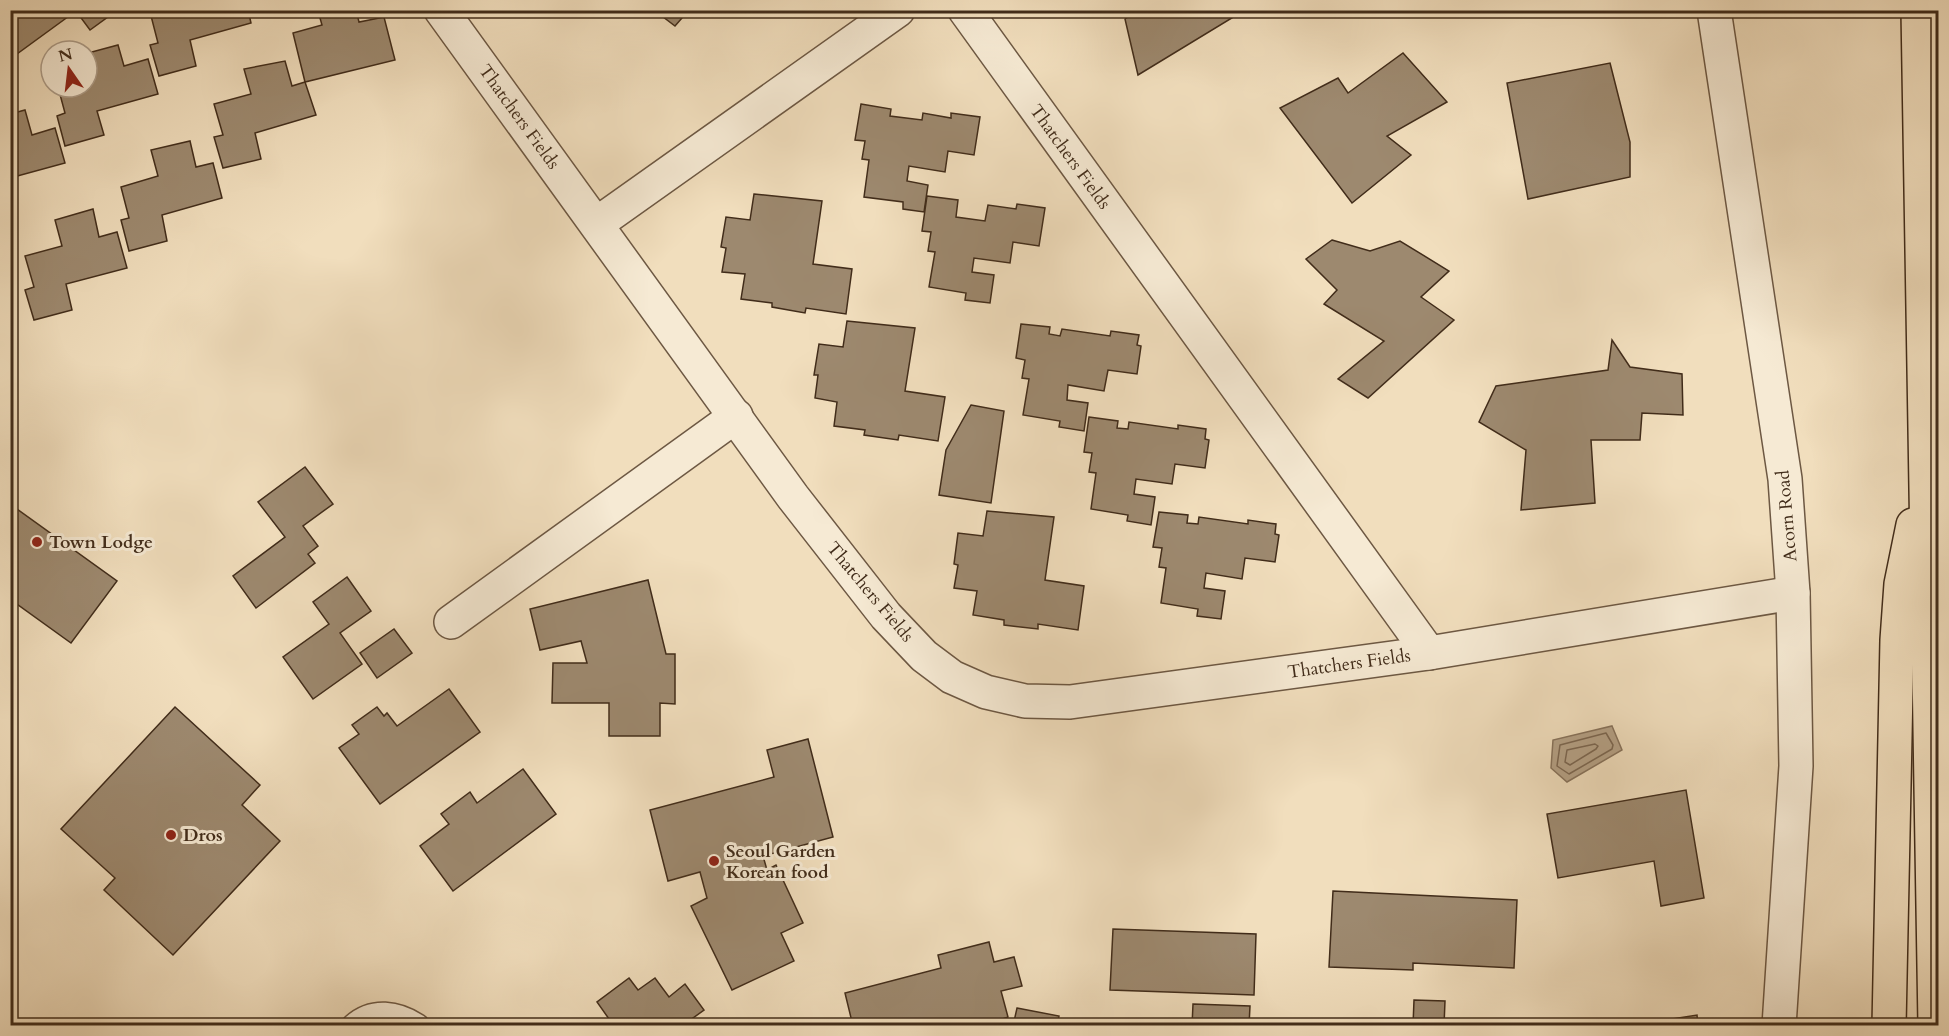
<svg xmlns="http://www.w3.org/2000/svg" width="1949" height="1036" viewBox="0 0 1949 1036" font-family="Cardo,serif">
<style>
.water{fill:#b5a186;stroke:#87725b;stroke-width:1.5}
.lines{fill:none;stroke-linecap:round;stroke-linejoin:round}
.shore{stroke:#7b6650;stroke-width:1.5}
.building{fill:#9d896f;stroke:#412c1a;stroke-width:1.5}
.service-casing{stroke:#6d5843;stroke-width:27}
.minor-casing{stroke:#6d5843;stroke-width:36}
.motorway-casing{stroke:#412c1a;stroke-width:36}
.service{stroke:#f6ead4;stroke-width:24}
.minor{stroke:#f6ead4;stroke-width:33}
.motorway{stroke:#f1debd;stroke-width:33}
.poi-dot{fill:#8f2418;stroke:#f6ead4;stroke-width:2}
.labels{text-anchor:middle;dominant-baseline:central;stroke-width:6;stroke-linejoin:round;paint-order:stroke}
.street-label{font-size:18px;fill:#412c1a;stroke:#f6ead4}
.poi-label{font-size:18px;font-weight:bold;fill:#412c1a;stroke:#f6ead4;text-anchor:start}
</style>
<rect width="100%" height="100%" fill="#f1debd"/>
<filter id="stains"><feTurbulence type="fractalNoise" baseFrequency=".00333" numOctaves="4"/><feColorMatrix values="0 0 0 0 .2 0 0 0 0 .09 0 0 0 0 .02 0 0 0 .5 -.17"/></filter>
<radialGradient id="worn" r=".72"><stop offset=".6" stop-color="#630" stop-opacity="0"/><stop offset="1" stop-color="#630" stop-opacity=".3"/></radialGradient>
<path class="water" d="M1612,726L1622,750L1567,782L1551,768L1553,740Z"/>
<g class="lines">
<g class="shore">
<path d="M1606,733L1613,745L1612,749L1569,774L1557,766L1560,745Z"/>
<path d="M1595,744L1598,746L1596,749L1570,765L1565,762L1567,750Z"/>
</g>
</g>
<g class="building">
<path d="M10,10H116V11L90,30L76,11L10,59Z"/>
<path d="M155,10H248L251,23L190,40L196,66L159,76L150,45L158,43L150,12Z"/>
<path d="M295,10H356L359,22L384,17L395,60L305,82L293,33L322,25L318,11L296,17Z"/>
<path d="M654,10H689L675,26Z"/>
<path d="M1138,10H1245L1138,75L1125,19Z"/>
<path d="M118,45L124,66L148,59L158,94L97,111L104,135L65,146L57,116L65,113L58,87H87V74L94,72L88,53Z"/>
<path d="M1403,53L1447,102L1387,136L1411,155L1352,203L1280,108L1338,78L1348,93Z"/>
<path d="M285,61L292,86L305,82L316,115L255,133L261,159L223,168L214,137L223,135L214,104L251,94L244,69Z"/>
<path d="M1610,63L1630,142V177L1528,199L1507,83Z"/>
<path d="M861,104L891,109L890,116L922,120L923,113L951,118V113L980,117L974,155L948,151L945,172L909,166L907,181L928,185L924,212L903,209V202L864,197L869,160L862,159L865,141L855,140Z"/>
<path d="M25,110L32,135L55,128L65,163L10,178V114Z"/>
<path d="M190,141L196,167L213,163L222,198L162,215L167,241L129,251L121,220L129,218L121,187L158,176L151,150Z"/>
<path d="M754,194L822,201L813,264L852,269L846,314L806,308L805,313L772,307V303L741,299L745,274L722,272L726,248L721,247L726,217L750,220Z"/>
<path d="M927,196L958,200L956,217L985,221L988,205L1016,209L1017,204L1045,208L1039,246L1013,242L1010,263L974,258L972,272L994,275L990,303L965,300L966,293L929,287L935,252L928,251L931,232L922,231Z"/>
<path d="M93,209L99,237L117,232L127,268L66,284L72,310L34,320L25,290L34,287L25,256L62,246L55,220Z"/>
<path d="M1332,240L1370,251L1400,241L1449,271L1421,297L1454,320L1368,398L1338,379L1384,341L1324,304L1337,290L1306,259Z"/>
<path d="M847,321L915,328L905,391L945,397L938,441L899,435L898,440L864,435L865,430L834,426L837,402L815,398L818,375H814L819,344L843,347Z"/>
<path d="M1021,324L1050,327L1049,334L1060,336L1062,329L1110,336L1111,331L1139,335L1137,345L1141,346L1137,374L1108,370L1104,391L1068,385L1067,400L1088,403L1084,431L1059,427L1060,421L1023,415L1029,379L1022,378L1025,360L1016,358Z"/>
<path d="M1612,340L1630,367L1682,374L1683,415L1642,413L1640,440H1591L1595,503L1521,510L1526,450L1479,422L1496,386L1608,370Z"/>
<path d="M971,405L1004,411L991,503L939,495L946,450Z"/>
<path d="M1089,417L1118,421L1117,428L1128,429L1129,422L1178,429V425L1206,429L1205,439L1209,440L1205,468L1175,464L1172,484L1136,479L1134,494L1155,497L1151,525L1127,521L1128,515L1091,509L1096,473L1089,472L1092,453L1084,452Z"/>
<path d="M305,467L333,504L303,526L318,546L308,554L315,563L256,608L233,576L285,537L258,502Z"/>
<path d="M10,504L117,581L71,643L10,599Z"/>
<path d="M987,511L1054,517L1045,580L1084,586L1078,630L1038,624V629L1004,625V620L973,615L977,591L954,588L958,565L954,564L958,533L983,536Z"/>
<path d="M1159,512L1188,515L1187,523L1198,524L1199,517L1248,524V520L1276,524L1275,534L1279,535L1275,562L1245,558L1242,579L1206,573L1204,588L1225,591L1221,619L1197,616L1198,609L1161,603L1166,568L1159,567L1162,548L1153,547Z"/>
<path d="M347,577L371,611L340,633L362,664L313,699L283,657L329,624L313,602Z"/>
<path d="M648,580L666,654H675V704L660,703V736H609V703H552L553,663H587L581,641L540,650L530,609Z"/>
<path d="M394,629L412,653L377,678L360,653Z"/>
<path d="M449,689L480,732L380,804L339,748L359,734L352,725L377,707L384,716L387,713L397,726Z"/>
<path d="M175,707L260,785L242,805L280,841L173,955L104,890L115,878L61,829Z"/>
<path d="M808,739L833,837L763,856L767,870L776,865L803,923L781,933L794,961L732,990L691,906L707,898L700,872L668,881L650,810L774,777L767,750Z"/>
<path d="M523,769L556,814L453,891L420,846L449,824L441,814L470,792L477,803Z"/>
<path d="M1686,790L1704,898L1661,906L1654,861L1558,878L1547,814Z"/>
<path d="M1333,891L1517,900L1514,968L1413,963V970L1329,967Z"/>
<path d="M1113,929L1256,934L1254,995L1110,990Z"/>
<path d="M989,942L994,962L1014,957L1022,986L1001,991L1008,1017L984,1026H853L845,993L941,968L938,955Z"/>
<path d="M629,978L638,990L655,978L669,997L685,984L704,1010L682,1026H614L597,1002Z"/>
<path d="M1414,1000L1445,1001L1444,1026H1413Z"/>
<path d="M1193,1004L1250,1006L1249,1026H1192Z"/>
<path d="M1017,1008L1059,1016L1057,1026H1013Z"/>
<path d="M1697,1015L1698,1026H1628Z"/>
</g>
<g class="lines">
<g class="service-casing">
<path id="service" d="M354,1026C373,1009 397,1013 417,1026"/>
</g>
<g class="minor-casing">
<g id="minor">
<path d="M441,10L793,497L886,616L924,656L952,677L986,692L1025,701L1070,702L1429,653L1793,593"/>
<path d="M965,10L1429,653"/>
<path d="M1714,10L1785,479L1793,593L1796,766L1779,1026"/>
<path d="M598,223L898,10"/>
<path d="M451,622L736,416"/>
</g>
</g>
<g class="motorway-casing">
<g id="motorway">
<path d="M1918,10L1935,1026"/>
<path d="M1889,1026L1897,640L1901,584L1913,525"/>
</g>
</g>
<use href="#service" class="service"/>
<use href="#minor" class="minor"/>
<use href="#motorway" class="motorway"/>
</g>
<g class="poi-dot">
<circle cx="37" cy="542" r="6"/>
<circle cx="171" cy="835" r="6"/>
<circle cx="714" cy="861" r="6"/>
</g>
<g class="labels">
<g class="street-label">
<text transform="translate(519 117) rotate(54)">Thatchers Fields</text>
<text transform="translate(1070 157) rotate(54)">Thatchers Fields</text>
<text transform="translate(1787 516) rotate(-95)">Acorn Road</text>
<text transform="translate(870 592) rotate(50)">Thatchers Fields</text>
<text transform="translate(1349 664) rotate(-8)">Thatchers Fields</text>
</g>
<g class="poi-label">
<text x="49" y="542">Town Lodge</text>
<text x="183" y="835">Dros</text>
<text x="726" y="851">Seoul Garden<tspan x="726" dy="21">Korean food</tspan></text>
</g>
</g>
<rect width="1949" height="1036" fill="none" stroke="#f1debd" stroke-width="36"/>
<rect x="12" y="12" width="1925" height="1012" fill="none" stroke="#412c1a" stroke-width="3"/>
<rect x="18" y="18" width="1913" height="1000" fill="none" stroke="#412c1a" stroke-width="1.5"/>
<g transform="translate(69 69) rotate(346)"><circle r="28" fill="#f6ead4" stroke="#ae9e8a" stroke-width="1.5"/>
<path d="M0-4.5L10 22L0 15L-10 22Z" fill="#8f2418"/>
<text y="-9" font-size="16" font-weight="bold" text-anchor="middle" fill="#412c1a">N</text>
</g>
<rect width="100%" height="100%" filter="url(#stains)"/>
<rect width="100%" height="100%" fill="url(#worn)"/>
</svg>
